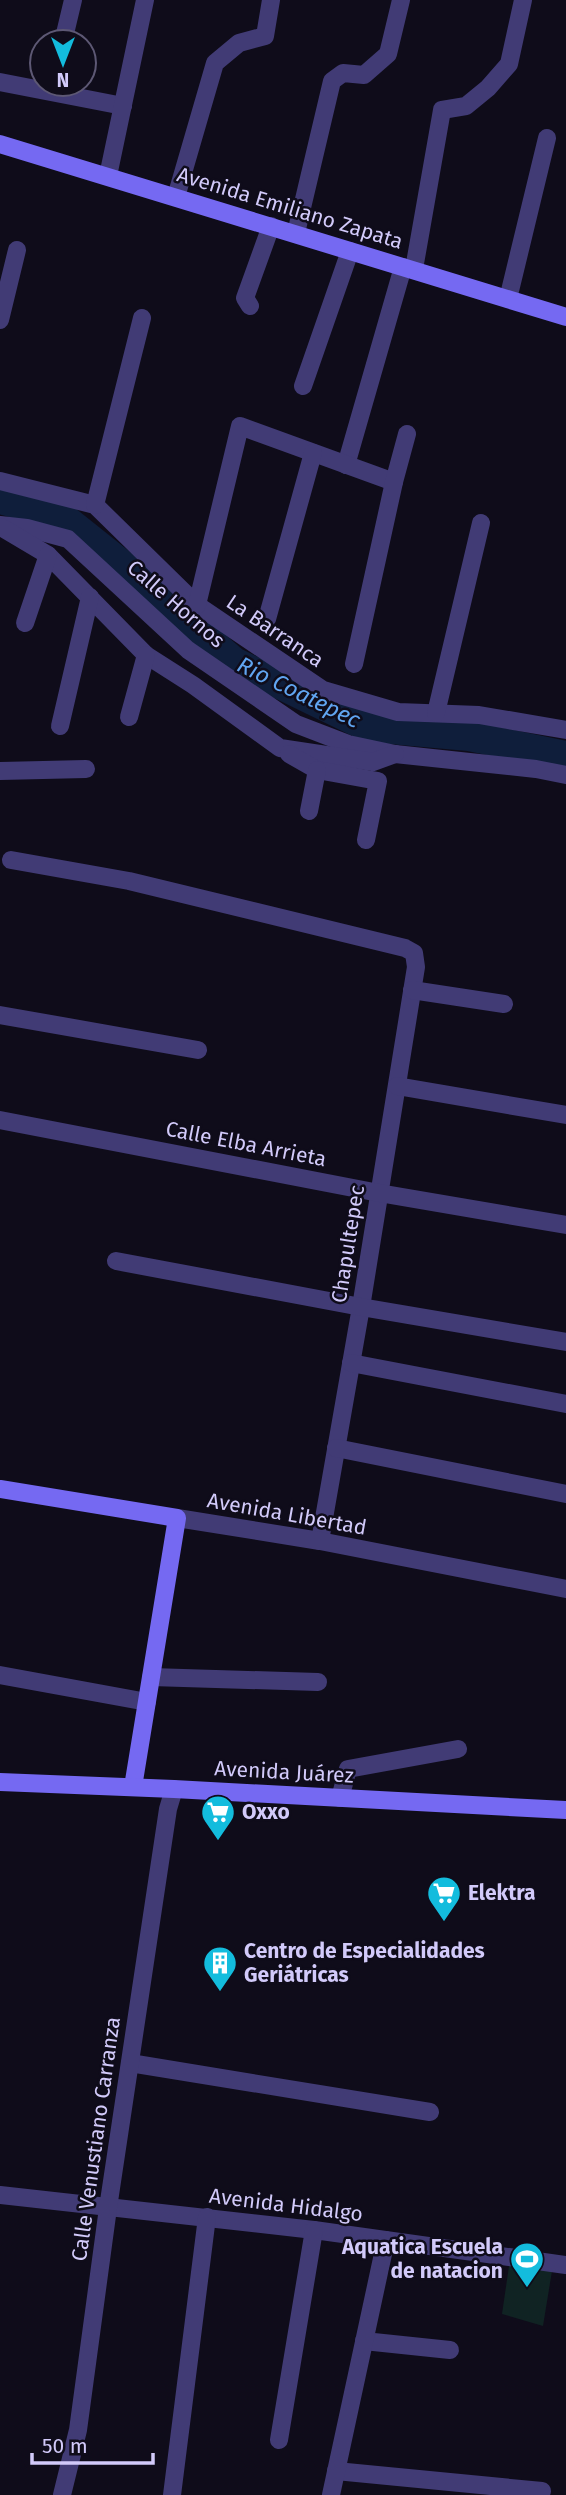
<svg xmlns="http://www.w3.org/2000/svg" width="566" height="2495" viewBox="0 0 566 2495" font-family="'Fira Sans',sans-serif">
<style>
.green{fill:#102323}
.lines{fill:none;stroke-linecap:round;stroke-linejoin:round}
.river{stroke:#0f1e3b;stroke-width:30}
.street{stroke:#413b75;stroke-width:18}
.secondary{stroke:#7569f2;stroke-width:18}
.labels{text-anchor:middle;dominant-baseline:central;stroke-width:5;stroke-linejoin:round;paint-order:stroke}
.street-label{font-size:21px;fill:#d2cafa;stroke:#0f0c1a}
.poi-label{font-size:21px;font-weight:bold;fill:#d2cafa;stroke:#0f0c1a;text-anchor:start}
.water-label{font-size:23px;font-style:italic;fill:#61a5f1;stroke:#0f0c1a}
</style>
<rect width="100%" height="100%" fill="#0f0c1a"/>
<path class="green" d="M509,2266L552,2271L543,2326L502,2314Z"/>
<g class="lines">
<path class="river" d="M0,499L61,516L130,571L234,662L368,727L469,736L566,756"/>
<g class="street">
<path d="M63,42L73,0"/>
<path d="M0,82L123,106"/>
<path d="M108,176L145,0"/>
<path d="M176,197L215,63L239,43L265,36L271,0"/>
<path d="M296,233L332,81L343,73L364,75L388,54L401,0"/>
<path d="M414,269L442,110L466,106L488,88L509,64L523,0"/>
<path d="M508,299L547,138"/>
<path d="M250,306L245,298L271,226"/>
<path d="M0,320L17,250"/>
<path d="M303,386L350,251"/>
<path d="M346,465L403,267"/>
<path d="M0,481L95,505L197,605L323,690L398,712L479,715L566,730"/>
<path d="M95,505L142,318"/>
<path d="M0,525L27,528L68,539L188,650L296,724L348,744L395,754L536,769L566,775"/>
<path d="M1,527L48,555L146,655L193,685L280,748L373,762L395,754"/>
<path d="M197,605L240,426L394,482"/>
<path d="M267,619L313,453"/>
<path d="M25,623L48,555"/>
<path d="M354,664L394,482L407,434"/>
<path d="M436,713L481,523"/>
<path d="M129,717L146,655"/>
<path d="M60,726L90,597"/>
<path d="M289,754L317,770L378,781L366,840"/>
<path d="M0,771L86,769"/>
<path d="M309,811L317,770"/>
<path d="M11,860L129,881L405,948L414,953L416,967L361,1307L320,1541"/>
<path d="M412,990L504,1004"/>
<path d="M0,1015L198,1050"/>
<path d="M397,1086L566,1115"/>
<path d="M0,1120L379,1193L566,1225"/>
<path d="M116,1261L361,1307L566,1342"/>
<path d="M351,1363L566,1404"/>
<path d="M336,1448L566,1494"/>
<path d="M177,1518L320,1541L566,1589"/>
<path d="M0,1675L147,1702"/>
<path d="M151,1677L318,1682"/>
<path d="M340,1798L348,1769L458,1749"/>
<path d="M130,2063L430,2112"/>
<path d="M0,2195L314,2230L566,2265"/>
<path d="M364,2341L450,2350"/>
<path d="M279,2440L314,2230"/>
<path d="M336,2471L542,2491"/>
<path d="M62,2495L78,2430L108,2208L168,1809L174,1789"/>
<path d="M172,2495L207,2217"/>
<path d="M331,2495L386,2240"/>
</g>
<g class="secondary">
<path d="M0,144L566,317"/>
<path d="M0,1489L177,1518L133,1787"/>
<path d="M0,1782L174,1789L566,1810"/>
</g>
</g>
<defs>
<g id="supermarket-pin" transform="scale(1.75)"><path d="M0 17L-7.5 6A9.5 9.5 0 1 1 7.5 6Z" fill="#13bcdd" stroke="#0f0c1a"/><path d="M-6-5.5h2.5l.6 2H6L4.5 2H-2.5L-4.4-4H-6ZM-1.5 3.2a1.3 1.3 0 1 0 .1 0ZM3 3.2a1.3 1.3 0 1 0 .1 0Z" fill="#fff"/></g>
<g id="building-pin" transform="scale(1.75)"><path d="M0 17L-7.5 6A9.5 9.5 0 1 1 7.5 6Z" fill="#13bcdd" stroke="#0f0c1a"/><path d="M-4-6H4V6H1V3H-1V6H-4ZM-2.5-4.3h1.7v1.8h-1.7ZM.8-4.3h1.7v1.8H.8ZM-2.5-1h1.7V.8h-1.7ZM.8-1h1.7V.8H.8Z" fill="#fff"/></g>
<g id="stadium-pin" transform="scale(1.75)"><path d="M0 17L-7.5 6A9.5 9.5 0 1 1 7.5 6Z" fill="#13bcdd" stroke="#0f0c1a"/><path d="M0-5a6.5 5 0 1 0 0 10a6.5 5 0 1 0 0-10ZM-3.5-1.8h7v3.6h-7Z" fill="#fff"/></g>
</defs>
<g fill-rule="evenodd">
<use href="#supermarket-pin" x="218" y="1812"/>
<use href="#supermarket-pin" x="444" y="1893"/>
<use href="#building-pin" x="220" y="1963"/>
<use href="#stadium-pin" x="527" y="2259"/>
</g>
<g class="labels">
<g class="street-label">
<text transform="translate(290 208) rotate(17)">Avenida Emiliano Zapata</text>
<text transform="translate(176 604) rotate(41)">Calle Hornos</text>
<text transform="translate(275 631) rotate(34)">La Barranca</text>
<text transform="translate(246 1144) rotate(11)">Calle Elba Arrieta</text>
<text transform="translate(348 1244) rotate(-81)">Chapultepec</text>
<text transform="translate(287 1514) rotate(10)">Avenida Libertad</text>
<text transform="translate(284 1772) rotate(3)">Avenida Juárez</text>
<text transform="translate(96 2139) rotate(-82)">Calle Venustiano Carranza</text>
<text transform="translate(286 2205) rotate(7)">Avenida Hidalgo</text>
</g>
<g class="poi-label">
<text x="242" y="1812">Oxxo</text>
<text x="468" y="1893">Elektra</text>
<text x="244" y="1951">Centro de Especialidades<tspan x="244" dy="24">Geriátricas</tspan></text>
<text x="503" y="2247" text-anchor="end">Aquatica Escuela<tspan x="503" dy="24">de natacion</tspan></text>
</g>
<g class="water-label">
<text transform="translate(299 692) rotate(26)">Rio Coatepec</text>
</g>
</g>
<g transform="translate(63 63) rotate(180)"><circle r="33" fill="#0f0c1a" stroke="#5d5874" stroke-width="2"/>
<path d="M0-5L12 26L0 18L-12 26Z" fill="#13bcdd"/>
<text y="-10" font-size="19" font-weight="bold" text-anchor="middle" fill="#d2cafa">N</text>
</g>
<path d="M32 2453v10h121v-10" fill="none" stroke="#d2cafa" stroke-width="3.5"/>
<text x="42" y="2453" font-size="21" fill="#d2cafa" stroke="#0f0c1a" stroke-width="5" paint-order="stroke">50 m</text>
</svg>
